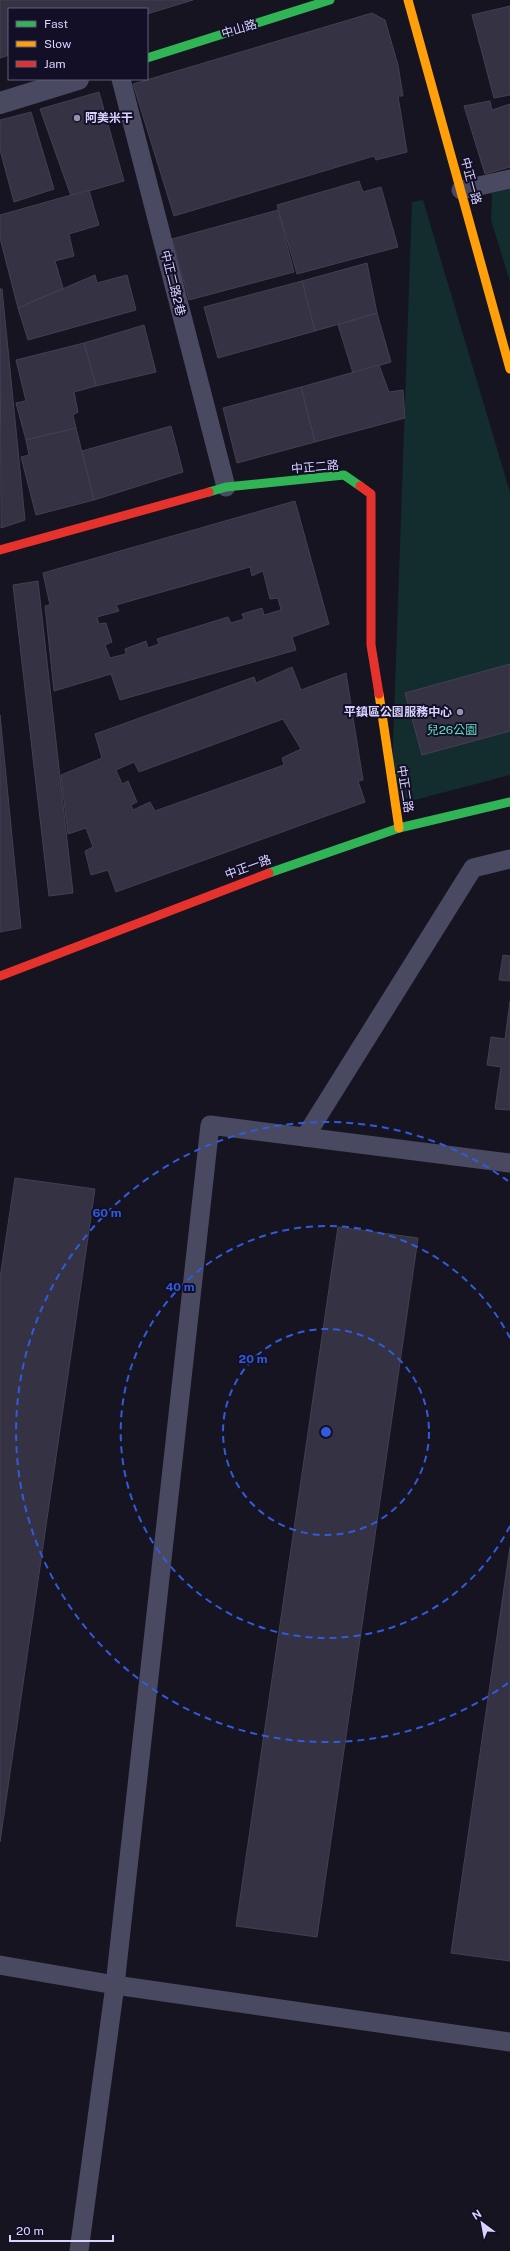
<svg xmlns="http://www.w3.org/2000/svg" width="510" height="2251" viewBox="0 0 510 2251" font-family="'Public Sans','Noto Sans TC',sans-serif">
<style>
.green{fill:#132c2d}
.building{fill:#343243;stroke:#433f54;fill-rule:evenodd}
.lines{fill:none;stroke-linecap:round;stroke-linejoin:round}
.lane{stroke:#4a4962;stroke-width:19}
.street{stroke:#4a4962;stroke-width:22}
.fast{stroke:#30b455;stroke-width:9}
.slow{stroke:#ff9f0a;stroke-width:9}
.jam{stroke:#e5322d;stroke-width:9}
.ring{fill:none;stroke:#305bdc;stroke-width:2;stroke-dasharray:7 5}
.poi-dot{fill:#9591b1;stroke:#130f26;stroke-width:1.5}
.labels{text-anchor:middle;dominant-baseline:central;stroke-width:4;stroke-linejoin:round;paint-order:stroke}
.street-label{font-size:12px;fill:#d9d4ff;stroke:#130f26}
.poi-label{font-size:12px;font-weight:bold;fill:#d9d4ff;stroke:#130f26;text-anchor:start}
.park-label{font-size:12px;fill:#5fe0c0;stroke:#130f26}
.centre{fill:#305bdc;stroke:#130f26;stroke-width:2}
.ring-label{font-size:12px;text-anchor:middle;font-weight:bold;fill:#305bdc;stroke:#130f26;stroke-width:4;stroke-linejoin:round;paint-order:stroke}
</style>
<rect width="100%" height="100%" fill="#161421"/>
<g class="green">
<path d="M510,189V282L491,220L492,193Z"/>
<path d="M423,200L510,492V775L411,801L398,793L392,774L412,202Z"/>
</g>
<g class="building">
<path d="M0,0H193L147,14V9H9V55L0,58Z"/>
<path d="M510,6V95L494,98L472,15Z"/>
<path d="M372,13L385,20L398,65L403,96H398L407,152L376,160L374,156L174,216L133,84Z"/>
<path d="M99,92L124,181L71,196L40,109Z"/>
<path d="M490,101L492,110L510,104V167L485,174L464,106Z"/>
<path d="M31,112L54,189L14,202L0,150V120Z"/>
<path d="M359,181L363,192L381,187L398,247L297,274L277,205Z"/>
<path d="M89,190L99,225L69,234L74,256L55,261L63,288L18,308L0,238V215Z"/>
<path d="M278,210L294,272L189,300L172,239Z"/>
<path d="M367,263L377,313L315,331L302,281Z"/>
<path d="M95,275L97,283L127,275L136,310L28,340L18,308Z"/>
<path d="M302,281L315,331L218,358L204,307Z"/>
<path d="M0,289H2L25,520L1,528Z"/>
<path d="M377,313L391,362L353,373L338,325Z"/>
<path d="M144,325L156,372L96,386L84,343Z"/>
<path d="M84,343L96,386L74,392L78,412L73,415L76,428L26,440L16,403L26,401L16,360Z"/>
<path d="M379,365L389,392L403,390L405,418L315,442L301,387Z"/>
<path d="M301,387L315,442L237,463L223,408Z"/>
<path d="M171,426L183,472L94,500L82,451Z"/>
<path d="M76,428L94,500L36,515L21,457L29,455L26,440Z"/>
<path d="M295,501L329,624L292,637L296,650L120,700L111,674L54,691L45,606L50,605L43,573ZM250,567L252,576L263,571L270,599L278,598L281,610L264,615L262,608L242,614L244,619L231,623L228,617L157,639L159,644L148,648L146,641L125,649L126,654L110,658L105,645L112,642L106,623L99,624L97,617L119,611L116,605Z"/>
<path d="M38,581L73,893L49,896L13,585Z"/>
<path d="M510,664V731L422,755L405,693Z"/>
<path d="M292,667L301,690L346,673L363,780L358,781L365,802L116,892L108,870L91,875L85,851L93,847L86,828L68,834L61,775L102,758L95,734L254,677L256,683ZM283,719L301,749L282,758L284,765L155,811L150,802L133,810L131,805L137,802L128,781L122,784L116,770L134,762L139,772Z"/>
<path d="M0,715L21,928L0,932Z"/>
<path d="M503,955L510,956V981L499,980Z"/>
<path d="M510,1001V1110L495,1109L501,1067L487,1065L491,1037L505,1039Z"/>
<path d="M15,1178L95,1189L0,1842V1278Z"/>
<path d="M338,1227L418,1238L317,1937L236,1926Z"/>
<path d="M510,1547V1961L451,1953Z"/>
</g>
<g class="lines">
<g class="lane">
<path d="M121,79L226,487"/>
<path d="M461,190L510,179"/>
<path d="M305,1137L473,868L510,859"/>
<path d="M0,1965L115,1985L510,2042"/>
<path d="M79,2251L115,1985L210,1125L510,1163"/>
</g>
<path class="street" d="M0,103L78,79"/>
<g class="fast">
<path d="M147,58L330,0"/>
<path d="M209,492L226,487L344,475L360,486"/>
<path d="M269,873L399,828L510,802"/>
</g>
<g class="slow">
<path d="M408,0L510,369"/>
<path d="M379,694L399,828"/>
</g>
<g class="jam">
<path d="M360,486L371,494V645L379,694"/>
<path d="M0,550L209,492"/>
<path d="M0,976L269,873"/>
</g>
</g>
<g class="ring">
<circle cx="326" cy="1432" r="103"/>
<path d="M510 1526A206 206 0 1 1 510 1338"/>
<path d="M508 1683A310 310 0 1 1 508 1181"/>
</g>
<g class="poi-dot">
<circle cx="77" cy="118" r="4"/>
<circle cx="460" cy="712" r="4"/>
</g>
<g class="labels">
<g class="street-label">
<text transform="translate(239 29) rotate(-17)">中山路</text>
<text transform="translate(471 181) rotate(75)">中正一路</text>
<text transform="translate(173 283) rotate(76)">中正二路2巷</text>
<text transform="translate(315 467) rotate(-5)">中正二路</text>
<text transform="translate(405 789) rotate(81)">中正二路</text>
<text transform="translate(248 867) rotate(-20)">中正一路</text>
</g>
<g class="poi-label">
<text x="85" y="118">阿美米干</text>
<text x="452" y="712" text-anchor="end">平鎮區公園服務中心</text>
</g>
<g class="park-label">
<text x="452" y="730">兒26公園</text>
</g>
</g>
<circle cx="326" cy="1432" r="6" class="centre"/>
<g class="ring-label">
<text x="107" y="1217">60 m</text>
<text x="180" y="1291">40 m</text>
<text x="253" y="1363">20 m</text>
</g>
<rect x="8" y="8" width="140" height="72" fill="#130f26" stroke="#625e7d"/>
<rect x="16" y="21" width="20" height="6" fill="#30b455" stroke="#625e7d"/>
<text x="44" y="28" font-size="12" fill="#d9d4ff">Fast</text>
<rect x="16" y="41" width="20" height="6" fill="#ff9f0a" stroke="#625e7d"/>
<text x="44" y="48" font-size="12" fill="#d9d4ff">Slow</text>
<rect x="16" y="61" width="20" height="6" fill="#e5322d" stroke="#625e7d"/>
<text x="44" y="68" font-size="12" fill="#d9d4ff">Jam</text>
<g transform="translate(482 2223) rotate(328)" stroke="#130f26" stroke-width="3" paint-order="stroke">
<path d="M0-3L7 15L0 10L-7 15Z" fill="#d9d4ff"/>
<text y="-6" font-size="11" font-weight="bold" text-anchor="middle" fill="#d9d4ff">N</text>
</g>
<path d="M10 2235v6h103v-6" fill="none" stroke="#d9d4ff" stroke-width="2"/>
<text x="16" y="2235" font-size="12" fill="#d9d4ff" stroke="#130f26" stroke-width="3" paint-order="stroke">20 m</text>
</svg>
